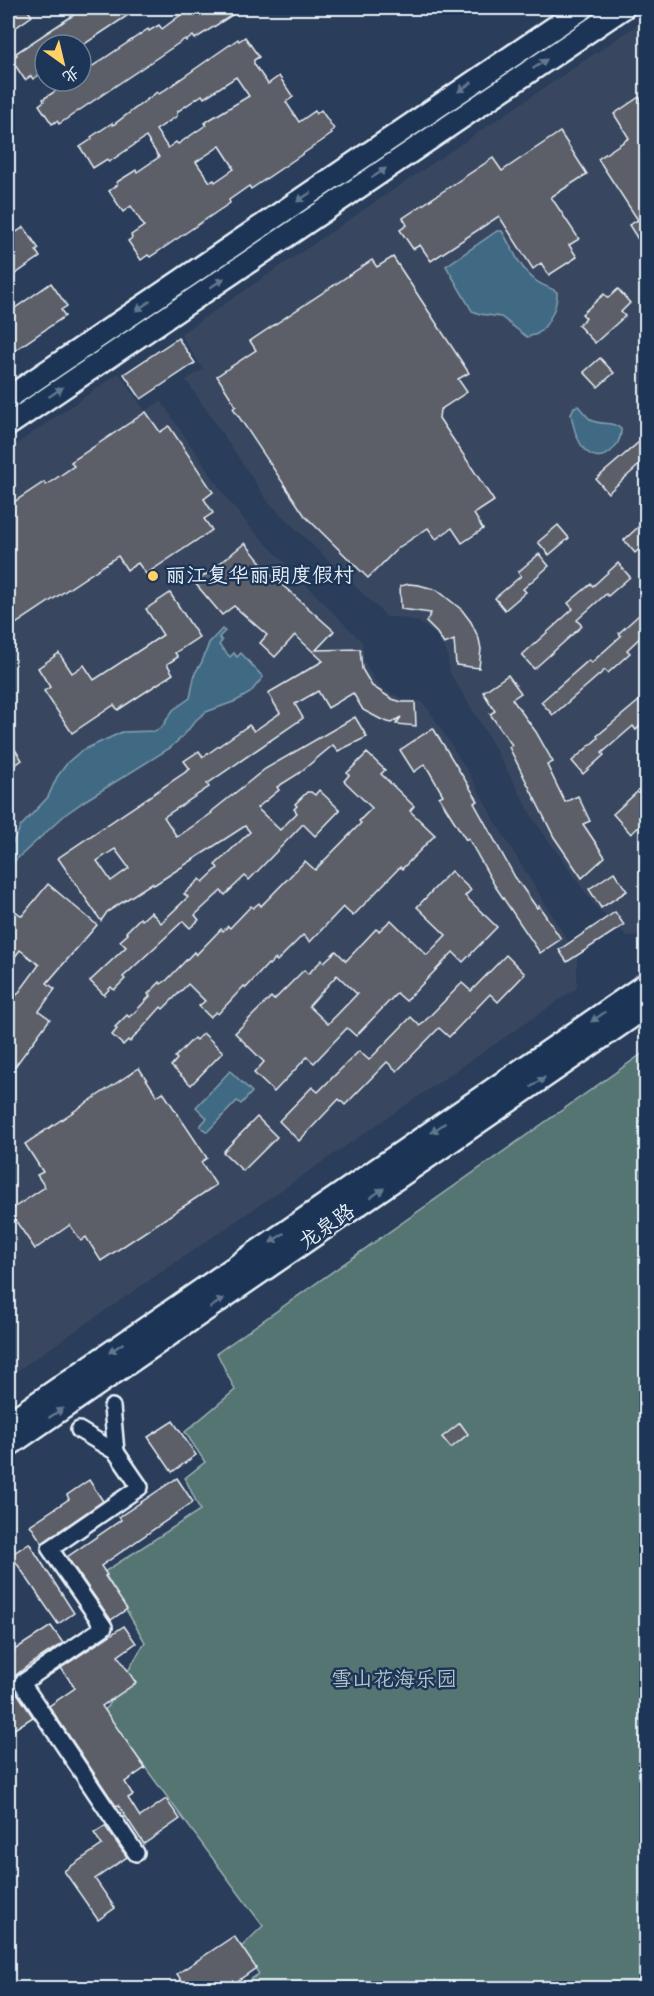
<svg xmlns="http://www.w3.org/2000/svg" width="654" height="1996" viewBox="0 0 654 1996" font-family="Mynerve,'LXGW WenKai TC',sans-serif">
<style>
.built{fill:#39475e}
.green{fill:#557473;stroke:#9eb2b6;stroke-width:1.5}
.water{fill:#3f6a84;stroke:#83a0b2;stroke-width:1.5}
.building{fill:#5d5e67;stroke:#e8f1f8;stroke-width:1.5;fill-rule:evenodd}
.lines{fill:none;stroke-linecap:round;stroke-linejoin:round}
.street-casing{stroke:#e8f1f8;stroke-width:20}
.secondary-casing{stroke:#e8f1f8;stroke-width:26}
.street{stroke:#1d3557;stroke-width:15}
.secondary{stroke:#1d3557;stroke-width:21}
.oneway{fill:#64778f}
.poi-dot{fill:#ffd166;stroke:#1d3557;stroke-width:2}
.labels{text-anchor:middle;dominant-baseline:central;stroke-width:5;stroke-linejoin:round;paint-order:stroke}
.poi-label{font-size:21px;fill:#e8f1f8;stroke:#1d3557;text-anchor:start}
.street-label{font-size:21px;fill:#e8f1f8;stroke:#1d3557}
.park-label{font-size:21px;fill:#b5c5c9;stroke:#1d3557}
</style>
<rect width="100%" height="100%" fill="#2a3d5a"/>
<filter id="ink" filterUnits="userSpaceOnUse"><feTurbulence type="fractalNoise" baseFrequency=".0167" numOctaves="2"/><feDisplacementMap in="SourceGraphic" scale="12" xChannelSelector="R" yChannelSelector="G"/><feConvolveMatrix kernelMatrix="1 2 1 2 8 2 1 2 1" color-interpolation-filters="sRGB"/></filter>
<g filter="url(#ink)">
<g class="built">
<path d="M646,19V935L627,936L595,906L536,823L488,736L450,673L447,653L436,635L419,622L398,617H387L269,503L186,380L203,369L180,334Z"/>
<path d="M119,373L145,411L161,401L227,499L250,527L362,642L364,661L373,678L379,685L386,691L403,699L421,701L429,710L470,775L497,825L577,956V988L8,1377V450Z"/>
</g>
<path class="green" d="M646,1051V1988H237L259,1974L241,1947L263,1926L104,1712L145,1642L104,1572L200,1510L185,1478L205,1462L185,1432L235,1390L217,1353Z"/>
<g class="water">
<path d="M497,231H502C511,246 520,269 535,280C542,286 550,287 557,292C558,305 548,327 537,334C535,335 530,336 527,337L501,317L480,314L472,311L446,266Z"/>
<path d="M578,406C583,411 586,417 593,421C602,425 613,421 621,429C622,447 601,467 585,450C577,441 573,426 571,414L574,407Z"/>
<path d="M222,629L225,631L219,637L222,641L219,645L230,657L234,653L237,657L241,653L263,677L250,693L236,701L206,712L196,720L184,735L170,748L86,800L66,814L8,867V852L21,826L48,797L57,777L68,762L81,751L122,732L155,731L162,727L173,710L190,698L195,673L202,662L209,643Z"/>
<path d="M230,1071L252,1092L241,1104L237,1101L207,1132L200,1126L207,1118L196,1107Z"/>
</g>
<g class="building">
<path d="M8,8H26L32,16L8,33Z"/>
<path d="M84,8H139L83,45H45V71L33,79L31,76L25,80L11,59L17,55L16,53Z"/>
<path d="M190,8H243L195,39L193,36L186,41L185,39L59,124L57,121L52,124L39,105L44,101L43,99L71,81H81V74L148,29L149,31L159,25L162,29Z"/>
<path d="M245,37L259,57L254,60V64L268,84L279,76L293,97L286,102L299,122L315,111L316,114L321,110L334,129L330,132L332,134L251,189L249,186L229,200L230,203L193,228L150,257L148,255L141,260L128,241L132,238L131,235L144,226L131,206L123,212L109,191L117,185V182L136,170L137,172L159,157L146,137L109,162L107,159L93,168L80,147L92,139L91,137L112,123L113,125L157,92L159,94L238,39L239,41ZM236,77L249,96L204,123L206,125L178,144L176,142L168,148L156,130L177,116V112L202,95L204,98ZM220,146L233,166L232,167L234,169L215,182L214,180L210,182L196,162Z"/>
<path d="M639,97L646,108V252L629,225L638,220L598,159L629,138L614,114Z"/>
<path d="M560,132L587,174L551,197L579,239L569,245L577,257L549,275L541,263L533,269L499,216L431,261L420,245L413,249L400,230L407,225L403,218L493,158L502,171Z"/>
<path d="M24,227L39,249L36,251L40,257L8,279V238Z"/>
<path d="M393,257L469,373L458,379L467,392L440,410L439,418L494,501L474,514L483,529L462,543L452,528L436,539L428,528L398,548L368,578L305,516L233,408L236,406L217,376L256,350L250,341L372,260L377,267Z"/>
<path d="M51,283L67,306L61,310L65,316L8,355V313Z"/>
<path d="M618,289L630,303L621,312L625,316L595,343L578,325L586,318L582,314L604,294L608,298Z"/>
<path d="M178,338L195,363L141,399L124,374Z"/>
<path d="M600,358L614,373L598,387L584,372Z"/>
<path d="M146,412L160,432L169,426L213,492L204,499L213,513L204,519L212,530L146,574L138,563L127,570L118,556L8,629V506L44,482L46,485L74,466L71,462Z"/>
<path d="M646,436V459L608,493L596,479Z"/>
<path d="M646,520V543L635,553L624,540Z"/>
<path d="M558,525L569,538L549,555L538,542Z"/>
<path d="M245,543L271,575L334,631L316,650L360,649L362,669L372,686L392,699L402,702H415L416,726L396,724L401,717L391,723L382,720L363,710L353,693L328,708L318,691L295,704L303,718L207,784L209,787L164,817L177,837L212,813L211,812L265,769L355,717L367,737L338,751L333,745L298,774L277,787L279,790L257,808L280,830L297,813L294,809L297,806L295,804L307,792H311L315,795L319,790L340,810L315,836L303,824L249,880L245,876L225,895L221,891L195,915L199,920L190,928L183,921L123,977L125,979L114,990L111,987L104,995L90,981L126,947L120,941L128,934L126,932L140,918L142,920L151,912L161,923L188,897L184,894L200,879L203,882L218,868L215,865L250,832L245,826L154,885L152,883L107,912L101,921L58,858L190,769L184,761L199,751L203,757L249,725L254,731L280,713L268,693L323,661L295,635L275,657L260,643L267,635L234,606L222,615L195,583ZM115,849L129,868L111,881L97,861Z"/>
<path d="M539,554L549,566L523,589L526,592L505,610L495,598L521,576L518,572Z"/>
<path d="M618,563L630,577L608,596L606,594L577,620L582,626L534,669L522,655L573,609L568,603L591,584L593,586Z"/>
<path d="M409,584L419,585L437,590L462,610L471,622L479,639L481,649L479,668L456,665L454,640L444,644L437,633L426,622L431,613L401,609L400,586Z"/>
<path d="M170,593L199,637L175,653L178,657L167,664L173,674L118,710L114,705L72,733L44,691L50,687L38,668L59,653L72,673L84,665L94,680L163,635L146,609Z"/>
<path d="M641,613L646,620V632L627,650L630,653L608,673L605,670L553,715L541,702L589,660L591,663L621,636L619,633Z"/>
<path d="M508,675L521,693L512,699L536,732L553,762L547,765L565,802L578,796L590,821L583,824L605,857L582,878L554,837L509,747L512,745L490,714L495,711L483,692Z"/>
<path d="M646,695V720L636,730L633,726L602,753L604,755L583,774L572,761L598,738L597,736Z"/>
<path d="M433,728L478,801L474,803L515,877L537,908L539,906L561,939L540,953L495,886L468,838L466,840L439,797L443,795L425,764L414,772L400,750Z"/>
<path d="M8,739L22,760L8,770Z"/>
<path d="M367,753L385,770L381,774L414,806L410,811L435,835L402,869L400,867L353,916L343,907L310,942L303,935L277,961L275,959L269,965L268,964L246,988L244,986L218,1014L216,1012L210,1017L199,1006L205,1001L188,984L163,1009L161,1007L130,1042L128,1040L123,1045L112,1035L117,1029L115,1027L127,1015L129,1017L135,1012L150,996L148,994L160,982L161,984L167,980L194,952L196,955L221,929L223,931L228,926L230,928L251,906L253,908L259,903L261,906L305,861L315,870L361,823L359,821L372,808L344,781L349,775L347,773Z"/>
<path d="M646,784V820L631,834L613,814Z"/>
<path d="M451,871L471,890L465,896L497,927L463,962L453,952L406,1001L397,993L356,1036L347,1028L314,1063L307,1057L274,1092L254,1073L264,1062L235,1033L271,997L274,1000L304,970L308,974L322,960L324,962L336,951L346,961L376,929L379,931L391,920L427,955L446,935L417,907ZM337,975L357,994L328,1024L309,1006Z"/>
<path d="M614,872L627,891L601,908L589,889Z"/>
<path d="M48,884L97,925L47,983L55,989L39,1011L50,1019L8,1076V988L17,995L39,965L20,950L8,966V918L14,910L22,916Z"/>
<path d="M615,912L624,925L567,962L559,950Z"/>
<path d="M506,955L525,974L498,1002L490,994L449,1037L439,1028L397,1071L387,1062L345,1105L339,1099L299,1141L279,1121L312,1087L318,1092L359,1051L369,1060L411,1017L420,1026L462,983L471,991Z"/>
<path d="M203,1033L223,1052L191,1085L171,1066L177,1059L175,1057L194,1038L196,1040Z"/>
<path d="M139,1068L157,1096L163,1092L207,1158L201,1162L216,1185L101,1261L86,1237L81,1241L70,1225L35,1249L9,1211L45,1187L37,1175L43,1172L25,1144Z"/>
<path d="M257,1117L277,1137L243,1171L223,1152Z"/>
<path d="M173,1421L196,1455L172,1472L148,1437Z"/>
<path d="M460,1423L468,1434L451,1448L442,1437Z"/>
<path d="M177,1478L193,1502L101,1566L107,1575L105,1576L127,1609L111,1620L67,1557L121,1520L119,1517Z"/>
<path d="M89,1480L103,1501L42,1543L30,1525L69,1499L67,1495Z"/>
<path d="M29,1543L74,1613L58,1624L11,1555Z"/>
<path d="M51,1626L63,1643L30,1664L16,1675L12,1681L8,1674V1654Z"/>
<path d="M124,1626L136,1643L118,1656L136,1683L102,1706L145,1768L125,1782L133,1795L128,1798L140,1817L166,1799L180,1819L144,1844L118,1805L116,1806L49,1706L75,1688L61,1668Z"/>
<path d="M8,1679L33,1717L13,1730L8,1722Z"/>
<path d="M105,1826L127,1857L95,1879L115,1908L98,1920L64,1871L102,1845L94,1833Z"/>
<path d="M234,1936L256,1968L226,1989H187L177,1974Z"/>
</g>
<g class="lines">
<g class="street-casing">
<g id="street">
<path d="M79,1430L116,1452L112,1407"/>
<path d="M116,1452L140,1487L50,1549L104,1627L22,1683L136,1853"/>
</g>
</g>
<g class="secondary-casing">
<g id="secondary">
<path d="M8,398L583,8"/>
<path d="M8,425L623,8"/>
<path d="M8,1423L646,984"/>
<path d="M8,1446L646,1007"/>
</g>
</g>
<use href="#street" class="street"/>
<use href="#secondary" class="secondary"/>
</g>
<defs><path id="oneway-solid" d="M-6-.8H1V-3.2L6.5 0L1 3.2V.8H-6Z" transform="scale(1.5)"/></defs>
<g class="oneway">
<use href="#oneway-solid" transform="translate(540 64) rotate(-34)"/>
<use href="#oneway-solid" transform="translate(465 87) rotate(146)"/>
<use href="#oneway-solid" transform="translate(379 173) rotate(-34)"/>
<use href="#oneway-solid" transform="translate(304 197) rotate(146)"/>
<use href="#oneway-solid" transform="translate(217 283) rotate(-34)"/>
<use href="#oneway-solid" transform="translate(143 306) rotate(146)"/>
<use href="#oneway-solid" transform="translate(56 392) rotate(-34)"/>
<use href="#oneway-solid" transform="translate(598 1017) rotate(145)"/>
<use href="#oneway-solid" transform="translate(538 1082) rotate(-35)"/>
<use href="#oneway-solid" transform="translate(438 1128) rotate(145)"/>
<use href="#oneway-solid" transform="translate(377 1193) rotate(-35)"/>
<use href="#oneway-solid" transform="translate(277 1238) rotate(146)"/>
<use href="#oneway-solid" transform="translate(217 1303) rotate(-34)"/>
<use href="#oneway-solid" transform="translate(116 1348) rotate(146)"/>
<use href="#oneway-solid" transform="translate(56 1413) rotate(-34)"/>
</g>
</g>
<circle class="poi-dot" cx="153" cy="576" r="6"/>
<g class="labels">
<g class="poi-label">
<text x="165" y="576">丽江复华丽朗度假村</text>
</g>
<g class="street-label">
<text transform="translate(327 1227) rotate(-35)">龙泉路</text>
</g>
<g class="park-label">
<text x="394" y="1680">雪山花海乐园</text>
</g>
</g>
<rect width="654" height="1996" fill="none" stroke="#1d3557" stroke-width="30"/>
<rect x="15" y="15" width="624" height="1966" fill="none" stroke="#e8f1f8" stroke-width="2" filter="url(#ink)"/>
<g transform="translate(63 63) rotate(146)"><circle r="28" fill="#1d3557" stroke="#6e8097" stroke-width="1.5"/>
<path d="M0-4.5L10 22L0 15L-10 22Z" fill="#ffd166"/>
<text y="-9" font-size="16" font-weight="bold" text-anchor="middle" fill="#e8f1f8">北</text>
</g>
</svg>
